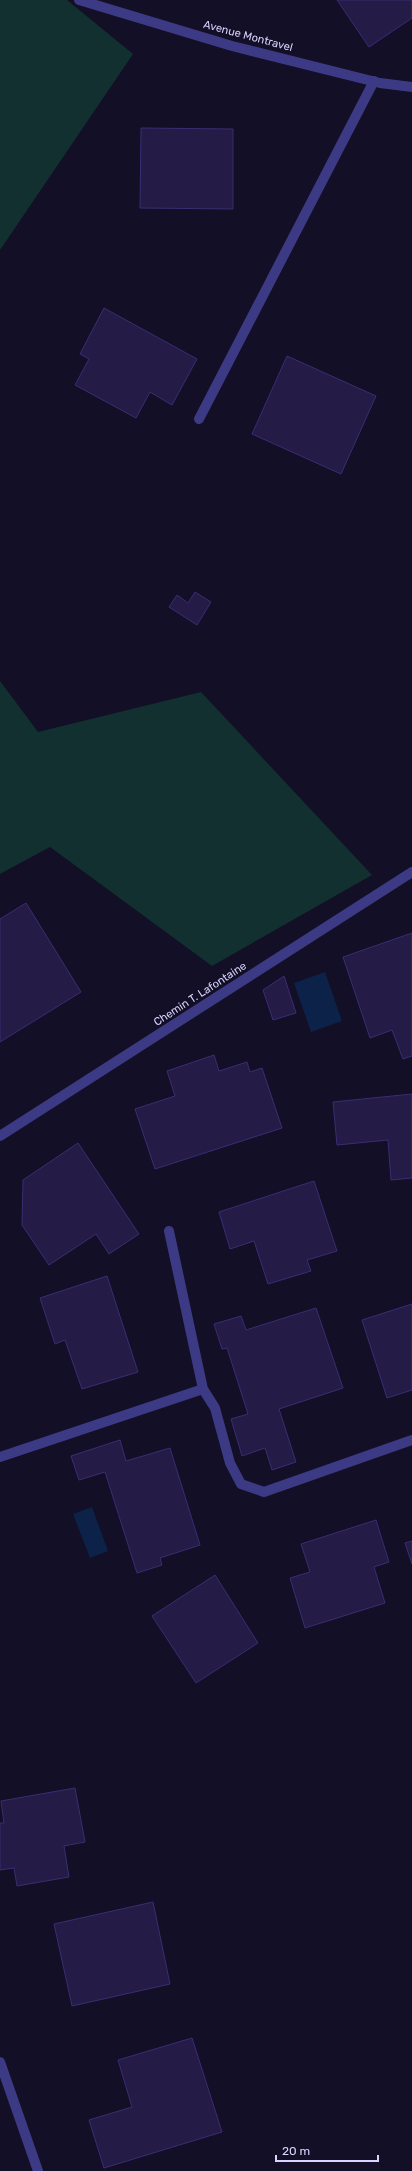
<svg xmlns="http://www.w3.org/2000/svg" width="412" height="2171" viewBox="0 0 412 2171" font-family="Rubik,sans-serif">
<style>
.green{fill:#12302f}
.water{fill:#0c2248}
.building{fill:#241b47;stroke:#3b2d73}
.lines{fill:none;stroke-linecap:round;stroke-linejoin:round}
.service{stroke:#3d3a85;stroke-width:10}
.minor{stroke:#3d3a85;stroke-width:10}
.labels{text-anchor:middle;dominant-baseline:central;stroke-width:3.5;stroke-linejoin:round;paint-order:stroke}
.street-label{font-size:11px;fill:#d9d4ff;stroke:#130f26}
</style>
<rect width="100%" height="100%" fill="#130f26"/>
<g class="green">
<path d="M0,0H67L133,54L0,250Z"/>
<path d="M0,681L38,732L201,692L372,875L212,966L50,847L0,874Z"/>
</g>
<g class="water">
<path d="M325,972L342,1021L311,1032L294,983Z"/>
<path d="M92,1507L108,1551L90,1558L73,1514Z"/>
</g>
<g class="building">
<path d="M337,0H412V18L369,47Z"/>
<path d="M141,128L233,129V209L140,208Z"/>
<path d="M104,308L197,359L172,405L150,392L136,418L75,385L89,359L80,354Z"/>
<path d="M287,356L376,396L341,474L252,434Z"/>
<path d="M195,592L211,602L197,625L169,607L177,595L188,603Z"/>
<path d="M26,903L81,992L0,1042V919Z"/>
<path d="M412,933V1056L403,1059L392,1030L370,1038L343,957Z"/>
<path d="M284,976L296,1013L273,1020L263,990Z"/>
<path d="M214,1055L219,1071L247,1062L250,1072L262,1068L282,1128L155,1169L135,1109L175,1096L167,1071Z"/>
<path d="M412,1094V1178L391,1180L388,1140L337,1145L333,1102Z"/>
<path d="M78,1143L139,1234L109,1254L96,1234L49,1265L22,1225L23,1180Z"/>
<path d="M314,1181L337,1251L307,1260L311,1271L268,1284L254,1241L230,1249L219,1212Z"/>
<path d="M107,1276L138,1372L82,1389L65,1340L55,1344L40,1298Z"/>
<path d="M412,1304V1390L387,1398L362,1320Z"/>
<path d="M316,1308L343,1388L279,1409L296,1462L272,1470L265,1448L242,1456L231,1419L248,1414L227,1348L222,1349L214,1324L241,1316L246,1330Z"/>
<path d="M120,1440L126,1461L170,1448L200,1545L160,1558L162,1565L137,1573L105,1472L79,1480L71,1456Z"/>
<path d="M376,1520L389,1562L374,1567L385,1603L305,1628L290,1578L310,1572L301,1544Z"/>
<path d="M412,1541V1564L405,1543Z"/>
<path d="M215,1575L258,1643L196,1683L152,1616Z"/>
<path d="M75,1788L85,1842L64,1846L69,1877L17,1886L14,1868L0,1870V1823H4L1,1801Z"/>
<path d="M153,1902L170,1984L72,2006L54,1924Z"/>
<path d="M192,2038L222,2132L104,2168L89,2120L132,2107L118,2060Z"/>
</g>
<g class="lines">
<g class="service">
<path d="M199,419L374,81"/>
<path d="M0,2062L38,2171"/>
</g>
<g class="minor">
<path d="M79,0L232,46L380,83L412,87"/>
<path d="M0,1136L412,872"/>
<path d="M169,1231L203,1389L215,1408L230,1463L241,1484L264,1492L412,1440"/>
<path d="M0,1457L203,1389"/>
</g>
</g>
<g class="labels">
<g class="street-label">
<text transform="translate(248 36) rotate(15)">Avenue Montravel</text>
<text transform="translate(200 994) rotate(-33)">Chemin T. Lafontaine</text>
</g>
</g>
<path d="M276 2155v6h102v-6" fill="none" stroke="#d9d4ff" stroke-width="2"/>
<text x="282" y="2155" font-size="12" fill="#d9d4ff" stroke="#130f26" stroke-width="3" paint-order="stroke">20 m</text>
</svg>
